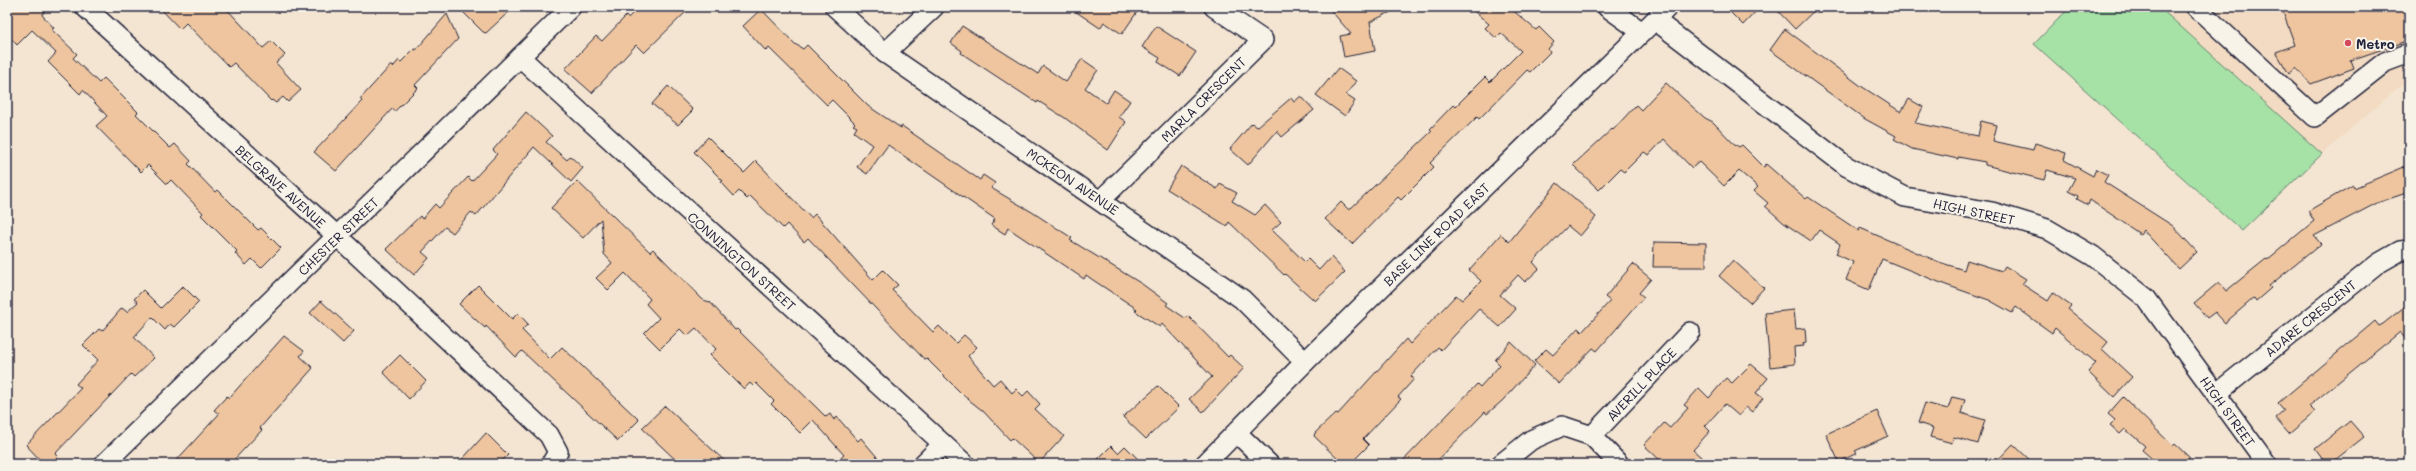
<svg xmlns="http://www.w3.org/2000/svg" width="2416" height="471" viewBox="0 0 2416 471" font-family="Mali,sans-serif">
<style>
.built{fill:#f2dbc2}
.green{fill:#a6e1a6;stroke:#648270}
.building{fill:#eec59e;stroke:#22223b}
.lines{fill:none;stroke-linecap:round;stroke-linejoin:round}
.minor-casing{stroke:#22223b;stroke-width:22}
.minor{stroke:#f7f3e8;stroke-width:19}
.poi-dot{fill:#d1495b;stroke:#f7f3e8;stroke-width:1.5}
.labels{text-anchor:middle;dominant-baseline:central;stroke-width:4;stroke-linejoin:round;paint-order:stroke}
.poi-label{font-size:13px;font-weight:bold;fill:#22223b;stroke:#f7f3e8;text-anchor:start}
.street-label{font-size:13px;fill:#22223b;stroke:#f7f3e8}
</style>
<rect width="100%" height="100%" fill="#f4e5d2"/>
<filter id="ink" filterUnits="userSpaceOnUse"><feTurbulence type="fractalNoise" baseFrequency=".025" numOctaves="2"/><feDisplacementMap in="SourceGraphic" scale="8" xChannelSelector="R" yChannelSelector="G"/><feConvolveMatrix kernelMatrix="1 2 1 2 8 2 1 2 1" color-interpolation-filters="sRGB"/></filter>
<g filter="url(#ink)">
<path class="built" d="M2159,7H2409V78L2322,154Z"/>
<path class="green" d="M2070,7H2159L2322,154L2242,231L2034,44Z"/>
<g class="building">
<path d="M7,7H47L42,15L54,28L52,30L77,54L73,58L99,83L104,78L138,112L136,114L170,148L175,144L191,161L188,164L215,192L218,190L258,230L261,228L281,248L261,268L252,259L246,265L235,253L237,251L201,215L203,213L171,180L167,184L148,165L141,172L96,126L107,116L83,90L80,94L48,62L56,53L32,30L17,45L7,34Z"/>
<path d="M159,7H225L263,48L271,41L285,55L276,63L301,90L288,102L283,97L276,103L272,100L271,101L234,63L229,67L186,23L180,29Z"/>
<path d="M458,7H514L486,33L483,32Z"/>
<path d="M639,7H691L644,53L636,45L592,93L565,69L596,36L602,41L626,16L628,18Z"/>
<path d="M1069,7H1129L1137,12L1122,34L1104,22L1100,28Z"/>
<path d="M1328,7H1401L1370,22L1375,51L1344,57L1340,36L1351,34Z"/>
<path d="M1469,7H1509L1536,30L1539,27L1554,42L1548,49L1550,52L1530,72L1527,70L1479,119L1477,117L1430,163L1434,167L1401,200L1398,197L1352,244L1325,219L1341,202L1349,210L1432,131L1430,129L1453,105L1455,107L1485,77L1490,82L1521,51L1501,33L1496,38L1485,28L1489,24Z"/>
<path d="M1725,7H1760L1743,25Z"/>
<path d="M1774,7H1818L1795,29Z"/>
<path d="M2281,7H2409V40L2351,60L2354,68L2311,84L2296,68L2289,74L2276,52L2295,45Z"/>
<path d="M761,9L795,44L803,49L807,45L868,106L901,128L902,126L980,180L983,175L995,183L991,188L1032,212L1072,238L1070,240L1142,284L1168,303L1166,305L1185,318L1188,316L1228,357L1230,355L1244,368L1203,412L1189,399L1212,377L1162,324L1160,327L1135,311L1137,309L1093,280L1086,275L1084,279L1008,228L1005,234L991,225L995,219L888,145L867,174L857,167L872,145L854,132L857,127L853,125L855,123L832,100L827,105L769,48L766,51L743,26Z"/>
<path d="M447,14L458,39L415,85L418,88L395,111L392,109L336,171L314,152L362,101L360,99L391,65L393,67L399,60L401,62L414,49L416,50Z"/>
<path d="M962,26L1038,74L1043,66L1066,82L1082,59L1098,70L1085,88L1106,103L1114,90L1130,101L1119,117L1126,122L1108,150L1065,118L1038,101L1037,103L961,53L962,51L951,43Z"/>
<path d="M1156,26L1196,52L1180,76L1158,62L1160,58L1142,47Z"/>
<path d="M1785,29L1861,86L1901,112L1909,99L1923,107L1915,123L1978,136L1981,121L1997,125L1993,141L2033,150L2035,143L2066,153L2064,160L2093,176L2096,169L2108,175L2104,182L2173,226L2197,252L2179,269L2143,230L2140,234L2090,200L2088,205L2077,199L2078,196L2068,191L2075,178L2047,170L2044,180L1985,165V162L1958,157V159L1912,149L1894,139L1896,136L1865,119L1770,50Z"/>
<path d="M1338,68L1356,81L1346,95L1355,101L1345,116L1316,95Z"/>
<path d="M1666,83L1705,118L1713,122L1732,142L1739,147L1742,145L1764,167L1766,164L1806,199L1808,197L1859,231L1860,228L1939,262L1964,270L1967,260L2002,271L2005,266L2026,279L2022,284L2048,301L2053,293L2071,306L2068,309L2108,342L2102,349L2132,377L2114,397L2088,372L2096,363L2055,328L2052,333L2016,307L2012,313L1989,300L1946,285L1882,259L1869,290L1846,280L1853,262L1836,254L1840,244L1819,230L1811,241L1784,223L1765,206L1768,203L1754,191L1758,187L1739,171L1724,186L1699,162L1692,168L1664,139L1649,155L1644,152L1624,172L1620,169L1599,190L1573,165L1612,129L1613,130L1636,105L1641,110Z"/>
<path d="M668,86L693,110L678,125L652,104Z"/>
<path d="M1301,96L1314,110L1282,137L1277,131L1248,165L1230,149L1252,123L1257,127L1291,98L1294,102Z"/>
<path d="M526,112L552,136L546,142L567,160L570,156L583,168L571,182L534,147L476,216L471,212L453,233L445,227L422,252L429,258L414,275L386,249L420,216L422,219L435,204L439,208L468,177L472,181L497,154L493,150Z"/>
<path d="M708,137L744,173L756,161L811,218L815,214L873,280L883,270L898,285L892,290L933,332L939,326L956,343L964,335L977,347L968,356L993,385L1000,379L1012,393L1016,389L1023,396L1028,391L1040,404L1035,409L1064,436L1039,463L1012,438L1010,440L983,411L964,396L926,358L924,359L808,238L804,242L787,224L783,228L750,196L747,199L739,191L734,196L721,182L723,181L694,152Z"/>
<path d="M1181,166L1217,189L1220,184L1237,193L1232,201L1255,215L1265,205L1281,222L1272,230L1305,262L1308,259L1319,270L1331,257L1345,272L1315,301L1285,274L1284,275L1229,222L1227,226L1167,189Z"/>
<path d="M2404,167L2409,178V192L2377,203L2314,236L2321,244L2269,286L2271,288L2256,301L2254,298L2225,323L2215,312L2207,318L2194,303L2219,282L2226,291L2266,259L2267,260L2314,221L2308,211L2353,185L2354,188Z"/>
<path d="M577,181L650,252L653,249L703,300L710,302L735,330L737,329L826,417L830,414L834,420L837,417L858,441L861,438L883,464H834L844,455L813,420L800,433L771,404L774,401L756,383L753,386L750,383L744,389L710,355L716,349L696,328L687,336L680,329L660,349L644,333L659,318L646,304L650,299L625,273L608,290L596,278L612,263L604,254L601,219L583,238L551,208Z"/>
<path d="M1557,183L1596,217L1580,236L1568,226L1533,262L1539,269L1525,282L1518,275L1500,295L1516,309L1500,327L1479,309L1441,350L1438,347L1411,376L1414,379L1398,397L1401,399L1363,439L1369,445L1350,464H1343L1314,436L1315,433L1336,413L1338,414L1406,339L1410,344L1456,295L1462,300L1481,281L1469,270L1501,234L1509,242Z"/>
<path d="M1654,242L1706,243V267H1653Z"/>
<path d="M1733,260L1764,288L1750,303L1719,276Z"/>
<path d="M1633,264L1651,279L1639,293L1644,297L1597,351L1593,348L1559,384L1534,361L1546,349L1553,355L1578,328L1582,332L1610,301L1605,297Z"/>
<path d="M478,285L512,319L518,313L528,324L522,330L550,359L562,347L639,420L618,441L522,351L516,357L486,326L485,328L476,320L459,304Z"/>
<path d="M183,286L199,302L174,327L170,324L165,330L152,317L134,337L154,358L134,377L131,374L55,454L58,457L51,464H44L26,445L81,388L76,384L98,360L83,345L99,329L102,331L122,308L127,312L138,302L134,299L143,290L161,308Z"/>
<path d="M321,301L354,331L343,343L310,313Z"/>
<path d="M2409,303V344L2400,332L2309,406L2315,412L2289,434L2275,418L2284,410L2278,403L2375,321L2379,326L2383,324Z"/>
<path d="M1794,310L1796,329L1805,328L1806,342L1803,343L1804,346L1794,347L1795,364L1770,367L1765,313Z"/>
<path d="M284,336L304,351L300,356L313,368L260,428L262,430L230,464H173L219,414L214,410L227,396L229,398Z"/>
<path d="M1511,342L1535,365L1502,401L1487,414L1485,412L1434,464H1400L1477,384L1480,387L1500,365L1495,360Z"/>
<path d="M400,355L426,381L409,399L383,372Z"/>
<path d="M1751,364L1768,378L1756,393L1763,398L1752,412L1746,407L1739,416L1725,404L1705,426L1710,431L1693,450L1709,464H1664L1644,445L1664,423L1670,428L1688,408L1684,405L1699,388L1709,398L1726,378L1732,383Z"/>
<path d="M1158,386L1179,407L1146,439L1123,417Z"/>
<path d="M1952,397L1965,400L1961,413L1985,420L1978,444L1954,437L1952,443L1930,437L1933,428L1918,423L1925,403L1948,409Z"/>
<path d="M2123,397L2173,446L2175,444L2189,457L2183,464H2158L2142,450L2145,446L2125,429L2120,434L2110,425L2115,420L2108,414Z"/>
<path d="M665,406L728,464H680L642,428Z"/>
<path d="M1877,411L1888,436L1855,451L1857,453L1839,462L1826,434Z"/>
<path d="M2350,421L2364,437L2330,464H2326L2315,449Z"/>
<path d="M486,433L508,455L499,464H458Z"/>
<path d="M2013,444L2034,464H1994Z"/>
<path d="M1111,446L1118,453L1125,446L1143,464H1093Z"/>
</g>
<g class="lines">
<g class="minor-casing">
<g id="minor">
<path d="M85,7L337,236L549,435L558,452L551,464"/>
<path d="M835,7L885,53L1242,299L1305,362"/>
<path d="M1607,7L1642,32"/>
<path d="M2196,7L2315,117L2385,62L2409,53"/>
<path d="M1655,20L1846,166L1905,197L1992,212L2047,229L2093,256L2146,298L2267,464"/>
<path d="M885,53L934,7"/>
<path d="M520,57L965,464"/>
<path d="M1101,200L1263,40L1214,7"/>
<path d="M2216,394L2379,263L2400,251L2409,250"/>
<path d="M1237,433L1269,464"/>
<path d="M1592,436L1690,332"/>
<path d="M104,464L571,7"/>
<path d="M923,464L943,444"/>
<path d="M1205,464L1305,362L1668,7"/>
<path d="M1501,464L1531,440L1562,426L1592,436L1619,464"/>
</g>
</g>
<use href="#minor" class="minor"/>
</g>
</g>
<circle class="poi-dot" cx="2348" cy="43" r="4"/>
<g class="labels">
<g class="poi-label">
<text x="2356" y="43">Metro</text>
</g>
<g class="street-label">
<text transform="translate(1203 99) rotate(-45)">MARLA CRESCENT</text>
<text transform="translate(1073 181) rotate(34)">MCKEON AVENUE</text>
<text transform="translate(281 186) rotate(42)">BELGRAVE AVENUE</text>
<text transform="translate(1974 211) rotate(12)">HIGH STREET</text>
<text transform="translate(1436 234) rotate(-44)">BASE LINE ROAD EAST</text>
<text transform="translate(338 236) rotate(-44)">CHESTER STREET</text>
<text transform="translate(742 261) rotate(42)">CONNINGTON STREET</text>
<text transform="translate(2310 318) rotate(-39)">ADARE CRESCENT</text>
<text transform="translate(1641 384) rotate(-47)">AVERILL PLACE</text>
<text transform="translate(2228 411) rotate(54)">HIGH STREET</text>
</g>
</g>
<rect width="2416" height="471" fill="none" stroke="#f7f3e8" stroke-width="24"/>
<rect x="12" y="12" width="2392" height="447" fill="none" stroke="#22223b" stroke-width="1.5" filter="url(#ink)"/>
</svg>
